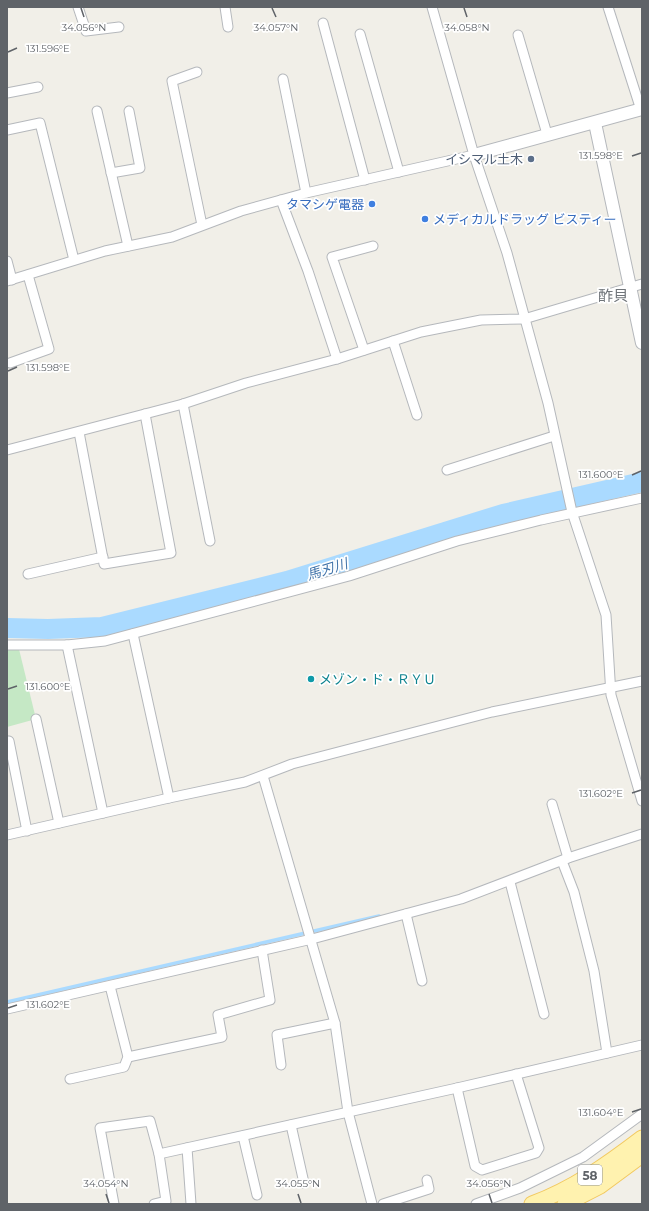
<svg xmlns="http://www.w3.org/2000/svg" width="649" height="1211" viewBox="0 0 649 1211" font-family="Montserrat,'Noto Sans JP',sans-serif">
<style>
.green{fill:#c5e8c5}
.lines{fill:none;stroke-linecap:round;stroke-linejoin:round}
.stream{stroke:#aadaff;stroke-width:3.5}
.river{stroke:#aadaff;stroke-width:20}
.minor-casing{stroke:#b5b8bc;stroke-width:11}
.tertiary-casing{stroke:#b5b8bc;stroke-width:14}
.primary-casing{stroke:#f2c960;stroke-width:17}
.minor{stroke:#fff;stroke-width:9}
.tertiary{stroke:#fff;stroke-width:12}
.primary{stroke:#fff2af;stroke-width:15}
.ticks{fill:none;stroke:#5f6368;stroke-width:1.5}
.service-dot{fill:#5c6f8a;stroke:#fff;stroke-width:1.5}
.shop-dot{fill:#3f7fe0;stroke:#fff;stroke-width:1.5}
.culture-dot{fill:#0f9aa8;stroke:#fff;stroke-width:1.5}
.labels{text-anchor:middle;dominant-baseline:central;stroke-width:3.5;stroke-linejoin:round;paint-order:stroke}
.shield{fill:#fff;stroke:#8f9295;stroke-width:1}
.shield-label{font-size:12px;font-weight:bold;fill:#5f6368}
.service-label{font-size:13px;fill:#4e5e75;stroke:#fff;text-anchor:end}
.shop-label{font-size:13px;fill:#366cbe;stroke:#fff;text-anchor:end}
.culture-label{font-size:13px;fill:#0d838f;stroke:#fff;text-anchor:start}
.water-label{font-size:14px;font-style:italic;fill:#4174aa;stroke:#fff}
.quarter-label{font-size:15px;fill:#70757a;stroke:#fff}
.ticks-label{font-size:10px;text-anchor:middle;fill:#5f6368;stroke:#fff;stroke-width:3.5;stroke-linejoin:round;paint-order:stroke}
</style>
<rect width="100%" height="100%" fill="#f1efe8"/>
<path class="green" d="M7,645H18L36,719L7,727Z"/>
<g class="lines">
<path class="stream" d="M7,1002L379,916"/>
<path class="river" d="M7,628L48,629L102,627L287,581L503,514L642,482"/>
<g class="minor-casing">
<g id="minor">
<path d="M78,7L86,31L119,27"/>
<path d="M225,7L228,27"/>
<path d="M432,7L474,155L507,253L548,403L572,512L606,615L611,695L642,801"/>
<path d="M608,7L641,110"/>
<path d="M323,23L365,180"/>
<path d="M360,34L399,172"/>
<path d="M518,35L547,134"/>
<path d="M197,72L172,81L202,225"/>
<path d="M283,79L306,193"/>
<path d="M7,93L38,87"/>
<path d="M97,111L128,246"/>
<path d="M7,130L40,123L74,260"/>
<path d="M111,173L140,168L129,111"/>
<path d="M281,200L308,271L337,359"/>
<path d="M7,261L12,280"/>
<path d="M7,281L105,251L172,237L241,211L306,193L474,155"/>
<path d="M393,341L417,415"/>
<path d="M364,350L332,257L373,246"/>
<path d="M10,363L49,349L28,275"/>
<path d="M183,404L210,541"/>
<path d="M79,432L104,564L171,553L145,414"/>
<path d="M7,450L183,404L246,383L337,359L421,332L481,320L524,319L642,284"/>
<path d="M447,470L554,436"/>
<path d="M28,574L103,557"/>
<path d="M133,634L169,798"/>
<path d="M7,645H67L105,641L349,576L457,541L541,520L642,498"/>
<path d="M67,645L103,813"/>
<path d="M36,719L59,823"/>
<path d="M9,741L27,831"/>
<path d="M263,776L335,1023L348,1112L372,1204"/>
<path d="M552,804L568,858"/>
<path d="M7,835L169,798L245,782L292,764L492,712L642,681"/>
<path d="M562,861L574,892L594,971L607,1053"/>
<path d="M510,882L544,1014"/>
<path d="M406,914L422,981"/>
<path d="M7,1009L312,939L461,899L568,858L642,834"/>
<path d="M128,1057L222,1037L218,1015L270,1000L262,950"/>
<path d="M281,1065L277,1035L335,1023"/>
<path d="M70,1079L124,1067L128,1057L110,986"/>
<path d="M457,1088L475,1166L482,1170L536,1153L539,1148L516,1074"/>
<path d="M291,1125L304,1183"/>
<path d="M243,1136L257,1195"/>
<path d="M187,1148L191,1204"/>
<path d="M159,1154L457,1088L642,1045"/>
<path d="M114,1204L100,1128L150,1121L159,1154L166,1201L154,1204"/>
<path d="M383,1204L429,1189L427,1180"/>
<path d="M476,1204L520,1188L583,1157L642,1114"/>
</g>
</g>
<g class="tertiary-casing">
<g id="tertiary">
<path d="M595,123L642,343"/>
<path d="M474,155L642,109"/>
</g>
</g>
<g class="primary-casing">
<g id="primary">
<path d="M532,1204C573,1189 608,1164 642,1138"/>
<path d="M565,1204L600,1186L642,1155"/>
</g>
</g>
<use href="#minor" class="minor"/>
<use href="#tertiary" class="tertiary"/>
<use href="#primary" class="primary"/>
</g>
<path class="ticks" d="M81,8L84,17M272,8L276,17M464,8L467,17M8,52L17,48M632,156L641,153M8,371L17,367M632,475L641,471M8,689L17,686M632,793L641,790M8,1008L17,1005M632,1112L641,1109M106,1194L109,1203M298,1194L301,1203M489,1194L492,1203"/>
<circle class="service-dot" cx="531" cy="159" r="4"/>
<g class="shop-dot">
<circle cx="372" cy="204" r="4"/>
<circle cx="425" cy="219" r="4"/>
</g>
<circle class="culture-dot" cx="311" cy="679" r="4"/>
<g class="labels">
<rect class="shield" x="578" y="1165" width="24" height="20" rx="3"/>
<g class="shield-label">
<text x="590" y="1175">58</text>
</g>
<g class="service-label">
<text x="523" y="159">イシマル土木</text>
</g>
<g class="shop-label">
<text x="364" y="204">タマシゲ電器</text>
<text x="433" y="219" text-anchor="start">メディカルドラッグ ビスティー</text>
</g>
<g class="culture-label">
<text x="319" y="679">メゾン・ド・ＲＹＵ</text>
</g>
<g class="water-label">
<text transform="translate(327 569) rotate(-17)">馬刃川</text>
</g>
<g class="quarter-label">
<text x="613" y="295">酢貝</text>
</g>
</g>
<g class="ticks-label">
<text x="467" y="31">34.058°N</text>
<text x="84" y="31">34.056°N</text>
<text x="276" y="31">34.057°N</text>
<text x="48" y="52">131.596°E</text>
<text x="601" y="159">131.598°E</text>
<text x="48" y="371">131.598°E</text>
<text x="601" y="478">131.600°E</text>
<text x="48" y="690">131.600°E</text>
<text x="601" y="797">131.602°E</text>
<text x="48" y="1008">131.602°E</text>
<text x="601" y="1116">131.604°E</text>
<text x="106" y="1187">34.054°N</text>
<text x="298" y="1187">34.055°N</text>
<text x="489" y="1187">34.056°N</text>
</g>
<rect width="649" height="1211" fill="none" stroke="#5f6368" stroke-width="16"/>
</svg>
